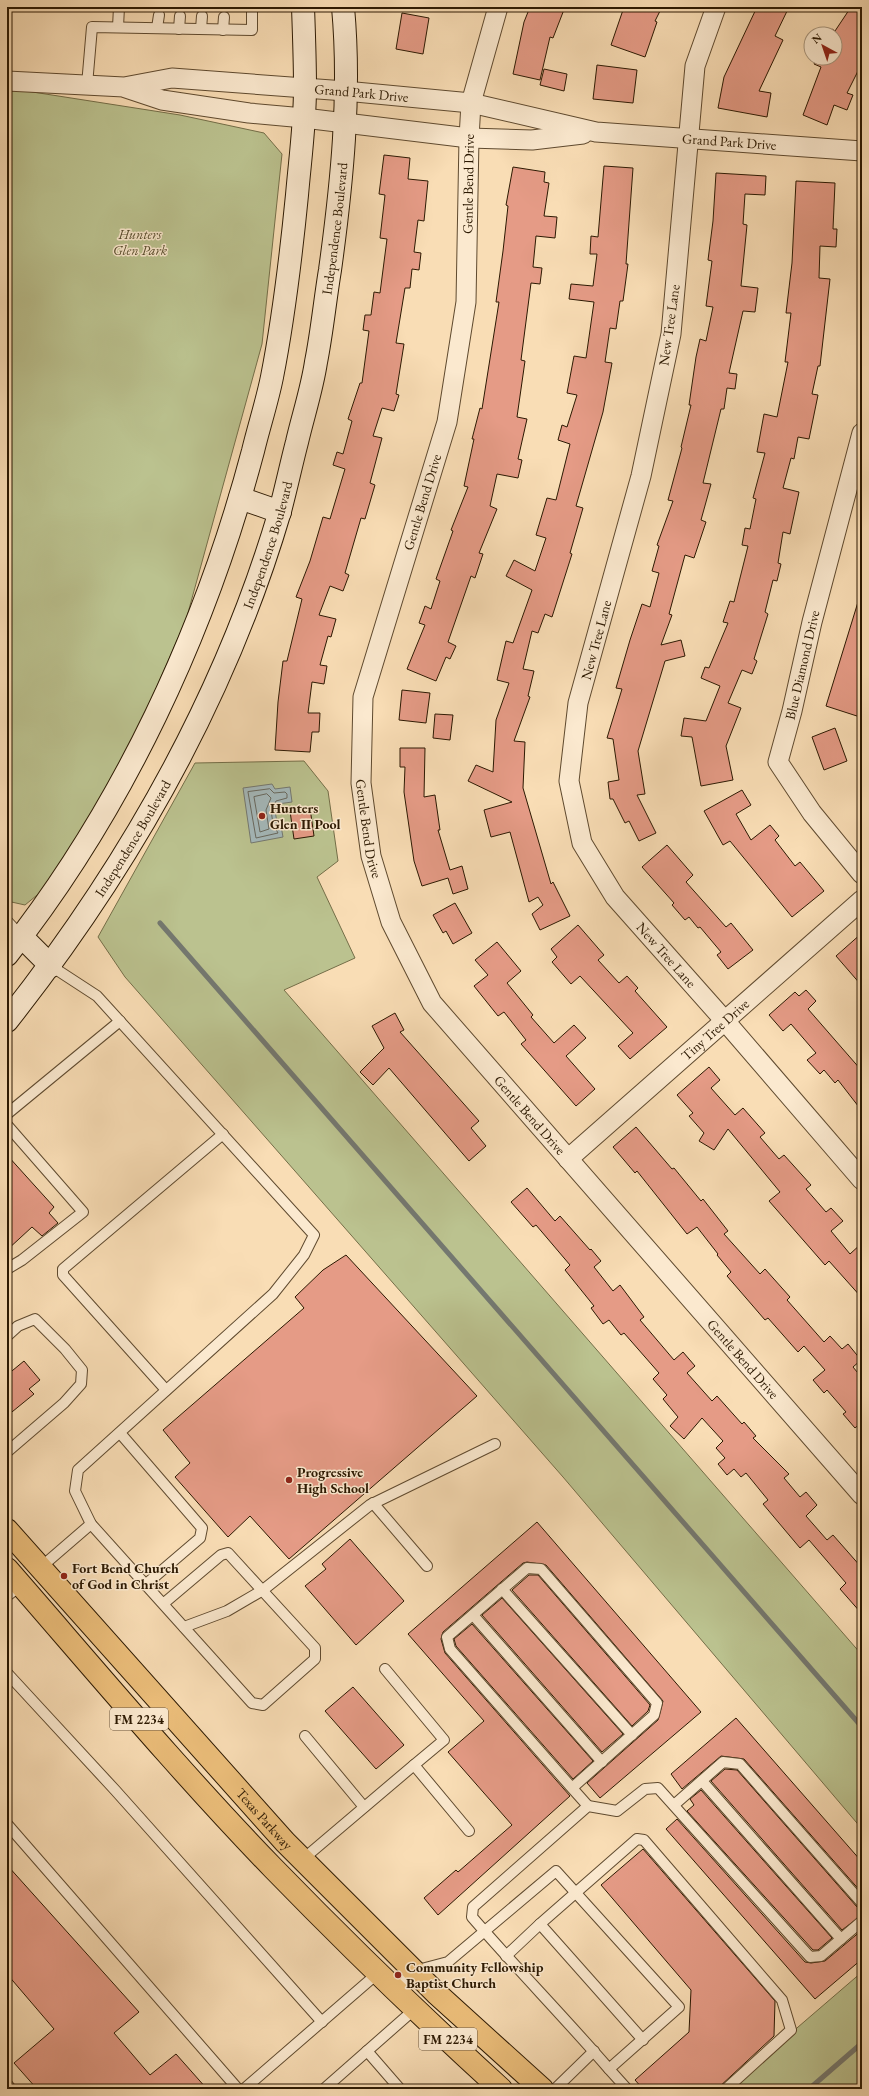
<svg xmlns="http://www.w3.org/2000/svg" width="869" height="2096" viewBox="0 0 869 2096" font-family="'EB Garamond',serif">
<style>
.green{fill:#bbc28f;stroke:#746e48}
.water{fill:#a4b8ba;stroke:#747870}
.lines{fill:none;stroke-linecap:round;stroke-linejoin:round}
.shore{stroke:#68685e;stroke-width:1}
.stream{stroke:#747870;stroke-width:5}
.building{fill:#e59b86;stroke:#2c1902}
.lane-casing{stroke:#5f4a2f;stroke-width:12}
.street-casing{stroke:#5f4a2f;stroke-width:21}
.secondary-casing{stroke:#2c1902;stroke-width:24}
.primary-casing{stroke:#2c1902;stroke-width:24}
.lane{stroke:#fbe9cf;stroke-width:10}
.street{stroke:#fbe9cf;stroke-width:19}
.secondary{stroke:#fbe9cf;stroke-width:22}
.primary{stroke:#ecbe7a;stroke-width:22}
.poi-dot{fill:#8f2418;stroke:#fbe9cf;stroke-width:1.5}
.labels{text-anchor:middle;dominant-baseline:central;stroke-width:3;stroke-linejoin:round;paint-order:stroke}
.shield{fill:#fbe9cf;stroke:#6a5740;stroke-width:1}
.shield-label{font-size:13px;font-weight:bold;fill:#2c1902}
.street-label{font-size:14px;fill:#2c1902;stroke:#fbe9cf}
.park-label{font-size:14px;font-style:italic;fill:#574c2c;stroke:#fbe9cf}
.poi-label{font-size:14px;font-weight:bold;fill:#2c1902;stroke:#fbe9cf;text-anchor:start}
</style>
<rect width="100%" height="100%" fill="#f9ddb5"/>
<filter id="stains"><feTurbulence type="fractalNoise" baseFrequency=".005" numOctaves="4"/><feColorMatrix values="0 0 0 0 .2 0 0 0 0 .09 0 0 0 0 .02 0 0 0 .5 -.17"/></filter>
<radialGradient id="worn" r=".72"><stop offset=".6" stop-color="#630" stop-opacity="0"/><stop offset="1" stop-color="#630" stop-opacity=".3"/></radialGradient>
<g class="green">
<path d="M7,88L180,115L264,133L282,154L262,344L186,620L117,778L42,891L25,905L7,901Z"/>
<path d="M304,761L328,791L338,861L317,877L355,958L284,990L862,1655V1829L563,1477L125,977L98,937L195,763Z"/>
<path d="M862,1972V2089H726Z"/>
</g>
<path class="water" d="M272,784L275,789L290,787L292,802L278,804L275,810L277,823L281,826L283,837L251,843L243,788Z"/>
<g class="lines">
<g class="shore">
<path d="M270,789L274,793L285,792L287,794V798L276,801L271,810L273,824L278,833L256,838L248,792Z"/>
<path d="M267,794L271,798L266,810L269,829L260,832L254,797Z"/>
</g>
<g class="stream">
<path d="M160,923L862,1727"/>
<path d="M809,2089L862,2043"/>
</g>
</g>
<g class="building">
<path d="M530,7H565L553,38L550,37L540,80L513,74L524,22Z"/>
<path d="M624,7H662L655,21L657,22L645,57L611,45Z"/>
<path d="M757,7H789L775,36L783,40L759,91L771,93L767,117L718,108L724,77Z"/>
<path d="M851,7H862V63L847,93L853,95L847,110L834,105L827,125L803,115L821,67L814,64L817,58H835V34H829L832,29L835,31Z"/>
<path d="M402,13L429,18L423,54L396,49Z"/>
<path d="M597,65L637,70L633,103L593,99Z"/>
<path d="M544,69L567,74L564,91L540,85Z"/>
<path d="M384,155L410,158L408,179L428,181L424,221L418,220L414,252L421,253L419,270L412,269L410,288H405L396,343L404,344L396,394L399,395L394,411L382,408L373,436L382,438L370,483L375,485L365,519L361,518L345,573L349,575L343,591L330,586L319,615L336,619L331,637L328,636L320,665L327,666L324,684L312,682L308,713H320L319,732H312L310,752L275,750L278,702L283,661H287L302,599L296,597L310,561L323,517L330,519L345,469L333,465L337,452L343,454L352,421L348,419L360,383H362L369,331L363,330L365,315H371L374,292L380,293L387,239L380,238L385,195L379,194Z"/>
<path d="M604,166L633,168L626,264H628L623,301H620L616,329L610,328L605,362L612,363L603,412L576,506L583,508L570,553L572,554L552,617L545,614L538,633L532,631L523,669L534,671L528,696L530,697L514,741L525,742L523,788L551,884L553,882L570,916L540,930L532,914L543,905L538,897L529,902L510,832L491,837L484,810L512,802L468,781L476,765L493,772L496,720L509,683L497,680L506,641L513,643L532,590L506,576L514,560L535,571L546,538L536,535L547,498L556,500L570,444L558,440L562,425L567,427L577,395L567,393L574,356L586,358L594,302L569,299L571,284L593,286L597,254H590L591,236L598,237Z"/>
<path d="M513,167L545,172L544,182L549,183L544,216L557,217L555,238L536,236L533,267L542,268L540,284L531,283L521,360L525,361L517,417L527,419L518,459L522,460L518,478L497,474L490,506L497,509L479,553L483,554L475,578L471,576L448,642L456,646L450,659L446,657L436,681L407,669L425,625L419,623L425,606L431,609L440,581L436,579L453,531L451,530L468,487L464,486L474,439H472L480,408L482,409L499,302H496L503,251L508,206L506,205Z"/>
<path d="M716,173L766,176L765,195L745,194L743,224L747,225L741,286L758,288L755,312L743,311L729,373L737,374L735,389L727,388L724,409H721L703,483L711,484L701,520L706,522L694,558L685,555L669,614L672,615L661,645L681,640L685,656L665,661L638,751L645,794L637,795L656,833L639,841L629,821L625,823L613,799H610L608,782L619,780L613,739L607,738L622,689L616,688L630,640L642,604L650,607L659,573L652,571L659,546L657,545L673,501L668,500L682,448L681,447L691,405H689L696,357L700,339L706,341L713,307L706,306L712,261L708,260L713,221Z"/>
<path d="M796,181L835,183L833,229H837L836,247L820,246L819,278L830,279L820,366H818L812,394L818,395L809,439L798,437L794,459L791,458L783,488L799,492L790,534L783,532L778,563L781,564L777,581L773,580L765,612L768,614L754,659L757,661L752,674L742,670L728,703L741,708L726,746L733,780L701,786L692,737L681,736L684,718L706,721L720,686L701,678L705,667L709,668L728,623L723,622L730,601L734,602L748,546L742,545L745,528L750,529L756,499L753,498L765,453L757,452L764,414L777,417L788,362H785L791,313H786L792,263Z"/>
<path d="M858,602H862V709L860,717L826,706Z"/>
<path d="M402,690L430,693L426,723L399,720Z"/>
<path d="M435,714L453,715L450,740L433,738Z"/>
<path d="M835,728L847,761L824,770L812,737Z"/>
<path d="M400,748H425L424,797L435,795L440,830H438L450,870L462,866L468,889L453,894L448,878L422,886L414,861L404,792L405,767H400Z"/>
<path d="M742,790L751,805L736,814L751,840L770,825L779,836L775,840L795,866L800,862L824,891L792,917L730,841L723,845L704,811Z"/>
<path d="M310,808L314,836L294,839L290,811Z"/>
<path d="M667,845L693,875L686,882L726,927L731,923L753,950L728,969L717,955L721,952L700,927L698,928L689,917L685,920L672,905L674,903L642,867Z"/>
<path d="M455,903L472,933L453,944L446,931L443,933L433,915Z"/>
<path d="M578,925L604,955L598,960L619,983L627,976L638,988L635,991L667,1027L630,1059L618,1046L633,1033L580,976L571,984L552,962L557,957L551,949Z"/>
<path d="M862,933V986L836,956Z"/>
<path d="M497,942L521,971L507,983L533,1015L531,1017L554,1043L574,1025L586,1038L566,1056L595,1089L576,1106L521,1044L526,1040L504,1012L498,1016L474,986L488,975L475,960Z"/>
<path d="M806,990L816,1001L808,1009L862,1071V1111L838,1080L835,1083L824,1070L820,1074L807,1060L816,1053L791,1024L783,1031L769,1015L795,992L799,996Z"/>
<path d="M395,1013L404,1030L400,1032L479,1121L471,1128L486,1146L469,1161L389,1068L373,1085L360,1072L384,1048L372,1026Z"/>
<path d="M709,1067L720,1080L711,1088L735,1115L743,1108L765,1133L760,1137L779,1159L784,1155L811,1185L806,1189L826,1212L831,1208L843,1221L831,1231L850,1254L862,1243V1298L829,1261L825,1265L769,1201L780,1192L728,1129L714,1150L699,1141L704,1133L689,1116L693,1113L677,1095Z"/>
<path d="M636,1127L672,1169L674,1168L701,1201L703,1199L728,1231L724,1234L760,1274L765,1269L790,1297L787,1300L824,1342L830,1336L842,1349L848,1344L861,1360L853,1367L862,1378V1422L855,1428L843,1414L846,1412L827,1390L824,1393L813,1380L825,1370L804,1346L798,1352L768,1318L765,1320L727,1276L731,1272L717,1255L718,1254L697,1227L687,1234L637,1171L635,1173L613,1147Z"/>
<path d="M7,1155L54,1207L49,1213L58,1223L42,1236L32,1227L7,1250Z"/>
<path d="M527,1188L555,1221L560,1216L590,1250L591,1249L601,1261L594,1267L613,1291L620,1285L644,1317L640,1320L674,1360L683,1352L695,1366L687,1373L712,1401L717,1396L742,1424L744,1422L756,1436L753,1438L789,1474L784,1478L800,1497L806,1492L817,1505L806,1516L827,1540L833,1535L862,1568V1614L840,1589L846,1583L809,1540L800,1548L763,1504L768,1500L746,1473L741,1477L734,1469L727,1475L718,1464L725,1458L716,1448L723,1441L702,1418L684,1439L670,1426L678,1417L663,1399L667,1395L653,1379L659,1373L624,1333L621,1335L609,1320L603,1324L591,1308L594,1306L565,1270L570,1265L536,1225L533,1227L511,1202Z"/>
<path d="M346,1255L477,1396L289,1559L250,1516L228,1537L175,1477L190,1463L163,1430L304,1308L295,1297L323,1270Z"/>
<path d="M24,1361L40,1380L29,1389L34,1394L7,1416V1375Z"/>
<path d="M537,1522L701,1712L600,1798L587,1783L658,1720L663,1701L546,1565L527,1562L523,1563L443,1632L441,1639L445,1653L570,1796L438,1915L424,1898L456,1870L458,1872L512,1825L448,1752L484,1721L408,1634Z"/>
<path d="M350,1539L404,1601L356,1645L305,1586L326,1569L322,1564Z"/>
<path d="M529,1575H538L650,1705L648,1711L632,1726L512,1590Z"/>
<path d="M502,1598L623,1734L602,1752L482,1615Z"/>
<path d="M472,1624L593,1761L573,1779L456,1646L454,1639Z"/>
<path d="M353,1687L404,1745L376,1769L325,1711Z"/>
<path d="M736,1718L862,1862V1893L744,1759L721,1756L682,1789L671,1774Z"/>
<path d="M725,1769L737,1770L857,1907L862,1909V1915L842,1930L711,1781Z"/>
<path d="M701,1790L832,1938L818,1950H813L687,1811L694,1805L690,1799Z"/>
<path d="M677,1819L805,1962L811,1963L825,1961L862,1930V1959L815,1999L666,1829Z"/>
<path d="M643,1849L775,2001L774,2036L717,2089H643L635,2080L689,2032L691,1990L601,1885Z"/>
<path d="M7,1865L139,2012L114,2033L150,2075L176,2054L207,2089H37L14,2063L54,2029L7,1974Z"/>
</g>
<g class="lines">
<g class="lane-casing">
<g id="lane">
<path d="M118,27L119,7"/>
<path d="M157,28L159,15"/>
<path d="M179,29L180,16"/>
<path d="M201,29L202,16"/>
<path d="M223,30L224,17"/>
<path d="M87,85L92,27L252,30V7"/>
<path d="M7,921L22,937"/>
<path d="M51,966L97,996L314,1235L304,1255L273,1294L78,1470L75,1491L91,1524L252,1703L263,1705L315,1659V1648L228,1553L221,1555L163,1604"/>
<path d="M7,1114L120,1021"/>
<path d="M7,1125L83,1212L22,1260L7,1269"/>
<path d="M7,1336L18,1326L35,1319L65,1349L82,1370L81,1384L64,1403L7,1452"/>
<path d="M166,1390L63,1275V1269L223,1134"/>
<path d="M120,1433L202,1528L200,1538L145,1585"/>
<path d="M373,1503L427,1566"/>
<path d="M40,1568L91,1524"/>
<path d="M502,1589L632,1735"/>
<path d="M7,1596L21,1585"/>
<path d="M473,1615L602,1762"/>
<path d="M184,1627L227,1611L263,1590L370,1505L495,1444"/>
<path d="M385,1669L444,1740L414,1765"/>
<path d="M7,1673L115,1790L322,2022"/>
<path d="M305,1736L364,1807"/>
<path d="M702,1781L841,1939"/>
<path d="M572,1788L654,1715L657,1703L541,1569L527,1568L447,1637L450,1649L572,1788L588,1806"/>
<path d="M674,1805L723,1762L740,1764L862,1903"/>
<path d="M7,1824L238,2089"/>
<path d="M302,1860L414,1765L469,1831"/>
<path d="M506,1956L540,1924"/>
<path d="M395,1989L414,1971L448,1962L556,1871L679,2007L609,2069C565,2018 517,1969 472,1917L473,1907L588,1806L617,1811L645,1789L658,1788L810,1957L821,1956L862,1921"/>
<path d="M643,2040L540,1924L637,1839L644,1840L782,2000L791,2030L726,2089"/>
<path d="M367,2051L400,2089"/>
<path d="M609,2069L627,2089"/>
<path d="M7,2084L11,2089"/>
<path d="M244,2089L378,1973"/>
<path d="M324,2089L416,2008"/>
<path d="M555,2089L594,2051"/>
</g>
</g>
<g class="street-casing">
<g id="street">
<path id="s1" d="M498,7L471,103L469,138L466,302L447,422L363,697L361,783L371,856L391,922L432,1003L862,1495"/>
<path id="s2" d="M716,7L695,66L671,334L641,476L578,703L569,781L582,843L615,897L725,1021L862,1180"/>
<path id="s3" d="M7,81L124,87L172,78L345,91L471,103L596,132L862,151"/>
<path d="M126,88L162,100L249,113L304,118L469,138L532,140L583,134"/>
<path d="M862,433L812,622L792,711L778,762L812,813L862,874"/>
<path id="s4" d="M568,1159L862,900"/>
</g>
</g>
<g class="secondary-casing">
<g id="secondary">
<path d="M240,498L280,512"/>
<path d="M22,937L51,966"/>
<path d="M7,955C123,808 205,632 253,451C259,426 267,402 272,377C284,316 291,256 297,195C300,160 305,124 305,88C305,61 304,34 303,7"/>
<path id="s5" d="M7,1021C127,869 225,698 280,511C286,489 291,465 297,442C303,416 312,389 316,362C322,332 325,300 330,270C342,183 351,94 343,7"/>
</g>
</g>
<g class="primary-casing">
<g id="primary">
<path id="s6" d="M7,1530L285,1842L436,1993L542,2089"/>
<path d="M7,1569C95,1670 181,1773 273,1868C347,1944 423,2018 501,2089"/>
</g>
</g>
<use href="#lane" class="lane"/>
<use href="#street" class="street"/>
<use href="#secondary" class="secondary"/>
<use href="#primary" class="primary"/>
</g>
<g class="poi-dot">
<circle cx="262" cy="816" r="4"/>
<circle cx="289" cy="1480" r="4"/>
<circle cx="64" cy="1576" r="4"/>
<circle cx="398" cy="1975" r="4"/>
</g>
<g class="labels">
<g class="shield">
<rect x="110" y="1708" width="58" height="22" rx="3"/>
<rect x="419" y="2028" width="58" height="22" rx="3"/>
</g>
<g class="shield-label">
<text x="139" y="1719">FM 2234</text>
<text x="448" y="2039">FM 2234</text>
</g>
<g class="street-label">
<text stroke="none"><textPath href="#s3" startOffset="356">Grand Park Drive</textPath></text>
<text stroke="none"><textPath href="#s3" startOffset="728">Grand Park Drive</textPath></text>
<text transform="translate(468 184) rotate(-89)">Gentle Bend Drive</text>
<text stroke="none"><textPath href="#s5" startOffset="870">Independence Boulevard</textPath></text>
<text transform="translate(669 325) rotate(-82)">New Tree Lane</text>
<text transform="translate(422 502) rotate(-73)">Gentle Bend Drive</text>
<text stroke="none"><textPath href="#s5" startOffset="546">Independence Boulevard</textPath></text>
<text transform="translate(596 640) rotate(-75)">New Tree Lane</text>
<text transform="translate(802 665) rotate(-77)">Blue Diamond Drive</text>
<text stroke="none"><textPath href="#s1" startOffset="840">Gentle Bend Drive</textPath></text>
<text stroke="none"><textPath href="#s5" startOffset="222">Independence Boulevard</textPath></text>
<text stroke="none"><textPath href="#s2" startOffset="995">New Tree Lane</textPath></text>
<text stroke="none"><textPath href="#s4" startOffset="196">Tiny Tree Drive</textPath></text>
<text stroke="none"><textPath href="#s1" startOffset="1176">Gentle Bend Drive</textPath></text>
<text stroke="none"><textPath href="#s1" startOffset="1500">Gentle Bend Drive</textPath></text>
<text stroke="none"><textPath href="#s6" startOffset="387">Texas Parkway</textPath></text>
</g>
<g class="park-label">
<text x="140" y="234">Hunters<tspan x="140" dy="16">Glen Park</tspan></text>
</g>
<g class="poi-label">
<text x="270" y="808">Hunters<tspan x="270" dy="16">Glen II Pool</tspan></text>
<text x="297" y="1472">Progressive<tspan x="297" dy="16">High School</tspan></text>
<text x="72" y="1568">Fort Bend Church<tspan x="72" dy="16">of God in Christ</tspan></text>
<text x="406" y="1967">Community Fellowship<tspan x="406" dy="16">Baptist Church</tspan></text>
</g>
</g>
<rect width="869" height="2096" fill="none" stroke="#f9ddb5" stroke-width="24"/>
<rect x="8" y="8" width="853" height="2080" fill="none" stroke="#2c1902" stroke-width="2"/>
<rect x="12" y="12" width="845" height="2072" fill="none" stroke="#2c1902"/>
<g transform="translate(823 46) rotate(320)"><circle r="19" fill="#fbe9cf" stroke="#a8967d"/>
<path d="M0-3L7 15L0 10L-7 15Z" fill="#8f2418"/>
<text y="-6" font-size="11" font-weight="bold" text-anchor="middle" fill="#2c1902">N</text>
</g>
<rect width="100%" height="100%" filter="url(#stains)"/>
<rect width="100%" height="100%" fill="url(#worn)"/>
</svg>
